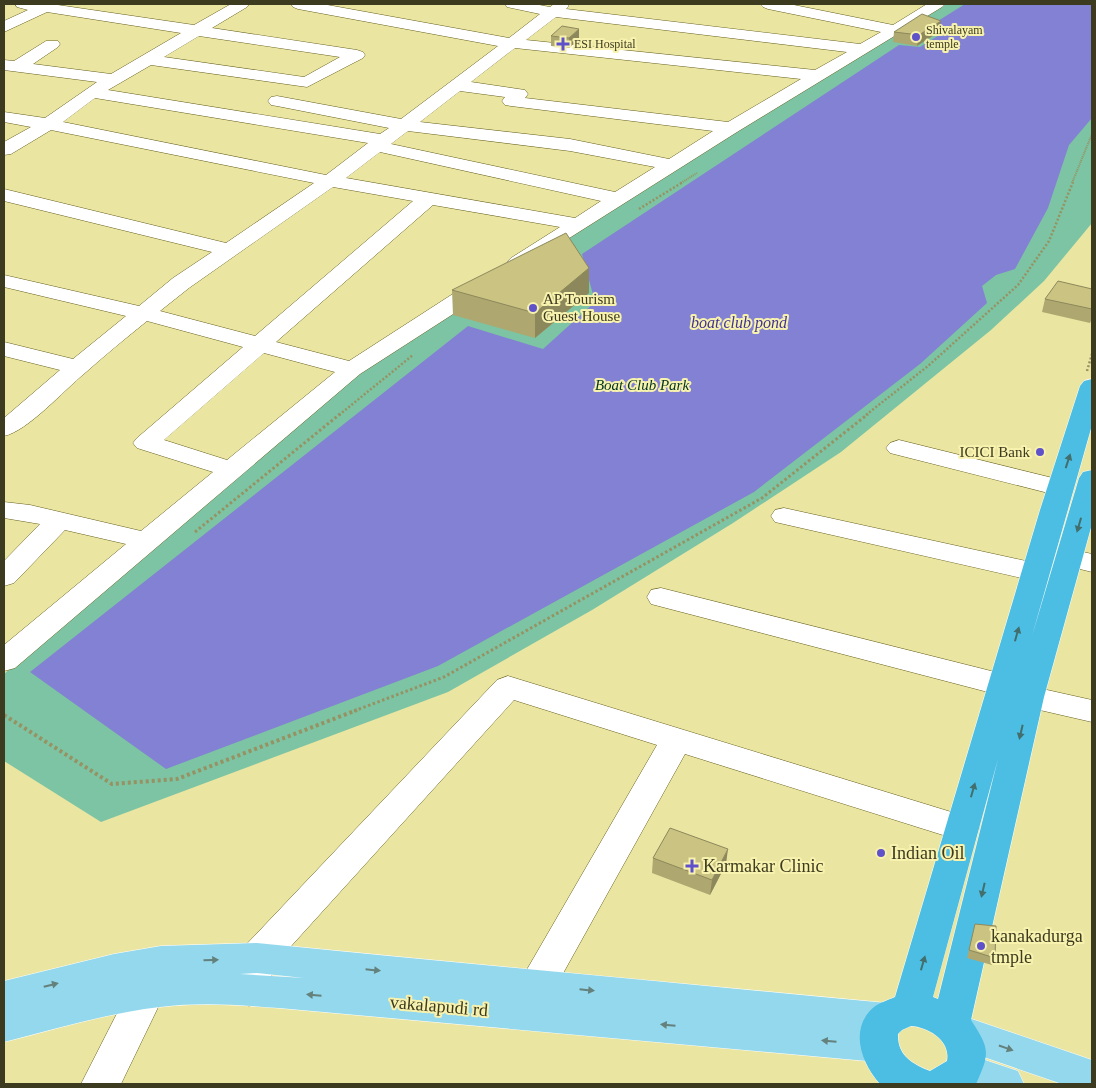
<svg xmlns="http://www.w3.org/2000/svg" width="1096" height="1088" viewBox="0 0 1096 1088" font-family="Georgia,serif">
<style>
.green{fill:#7cc4a3}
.water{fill:#8381d3}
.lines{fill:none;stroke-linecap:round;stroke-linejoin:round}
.minor-casing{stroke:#67601f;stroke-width:1}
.major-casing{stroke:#fff;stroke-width:1}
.highway-casing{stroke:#fff;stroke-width:1}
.path-far3{stroke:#979263;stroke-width:2;stroke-dasharray:1 1;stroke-linecap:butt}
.path-far2{stroke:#979263;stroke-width:2.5;stroke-dasharray:2 2;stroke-linecap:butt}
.path-far1{stroke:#979263;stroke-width:3;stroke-dasharray:2.5 2.5;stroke-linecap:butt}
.path{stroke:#979263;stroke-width:4;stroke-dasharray:3 3;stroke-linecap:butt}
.minor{fill:#fff;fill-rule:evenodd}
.major{fill:#94d8ee;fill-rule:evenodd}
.highway{fill:#4cbee3;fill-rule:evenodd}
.wall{fill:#aea870}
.shaded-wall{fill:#8d885b}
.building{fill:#cac382;stroke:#8d885b}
.oneway{fill:#426f6d}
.oneway2{fill:#64817c}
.poi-dot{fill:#5f51ca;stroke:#f8f2af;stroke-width:2}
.labels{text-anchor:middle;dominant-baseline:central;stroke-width:4;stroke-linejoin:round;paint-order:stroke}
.far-poi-label{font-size:12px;fill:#3c3a1f;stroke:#f8f2af;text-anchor:start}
.poi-label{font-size:15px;fill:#3c3a1f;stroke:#f8f2af;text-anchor:start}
.park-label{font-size:15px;font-style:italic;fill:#013422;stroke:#f8f2af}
.water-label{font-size:16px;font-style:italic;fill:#413394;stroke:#f8f2af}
.near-poi-label{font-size:18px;fill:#3c3a1f;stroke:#f8f2af;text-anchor:start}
.near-street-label{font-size:18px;fill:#3c3a1f;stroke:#f8f2af}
</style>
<rect width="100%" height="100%" fill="#ebe5a2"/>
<path class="green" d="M944,4H1092V223L1044,281L991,330L841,452L733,523L592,610L448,692L101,822L4,761V674L339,380L581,227Z"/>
<path class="water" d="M965,4H1092V118L1069,145L1048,208L1015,269L996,275L982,286L987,303L920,364L754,492L438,666L166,769L30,672L468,326L543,349L595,302L582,254L899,45L920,47L944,32L930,26Z"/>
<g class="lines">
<g class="minor-casing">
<g id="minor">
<path d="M15,4H51L194,25L231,4H249L247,7L212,28L357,50L363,52L365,55L363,58L307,87L151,65L108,90L380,134L389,128L277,106L271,105L268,101L271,97L277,96L401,119L498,46L298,9L293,7L291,4H322L509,38L540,14L507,7L505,4H534L550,7L554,4H567L569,6L566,9L860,44L881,32L768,9L763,7L760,4H789L893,25L927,4H945L942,7L737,132L525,266L518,268L511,266L507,262L511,258L560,227L433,205L276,342L349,361L476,279L484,278L492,279L495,284L492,289L360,374L15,668L4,671V645L126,544L65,530L14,583L4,586V561L40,524L4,518V502L30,505L141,531L213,472L137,448L133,443L137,438L243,347L147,321C126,338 105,355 85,373C64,390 28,431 4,436V418L60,370L4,356V342L73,359L126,316L4,287V275L139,306L173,278L212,252L4,201V189L226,243L314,183L51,130L11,154L4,155V142L31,127L4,122V112L45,118L97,82L4,70V60L14,61L46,41H58L60,44L58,47L33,64L111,74L181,33L47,12L4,32V21L28,10L17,7ZM556,17L847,52L815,70L526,40ZM199,36L340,57L304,77L164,57ZM515,48L801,79L728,122L525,98L528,94L525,90L471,82ZM460,91L505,97L502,101L505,105L511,106L713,131L669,159L570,139L420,122ZM95,98L368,143L326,175L63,122ZM408,131L570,151L655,167L615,192L391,144ZM380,152L601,201L575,218L346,178ZM333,187L413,201L255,336L160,311L189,288ZM264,353L335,372L227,460L164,440Z"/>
<path d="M899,440L1069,482L1073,488L1069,494L1060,496L890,453L886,448L890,443Z"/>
<path d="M784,508L1035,563L1045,566L1049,572L1045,578L1035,581L775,522L771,516L775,510Z"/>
<path d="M1070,549L1092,554V572L1060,564L1056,558L1060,552Z"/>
<path d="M661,588L1003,674L1014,678L1018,685L1014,692L1003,696L651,604L647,597L651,590Z"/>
<path d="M508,676L974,819L979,828L974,837L962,841L685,754L556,986L554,1007L548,1018L535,1023L522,1018L516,1007L518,985L657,745L514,700L274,965L268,990L262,1001L249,1006L236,1001L230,990L239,958L244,947L497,680Z"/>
<path d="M1029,686L1092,700V722L1018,705L1014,697L1018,689Z"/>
<path d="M146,977L159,982L165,993L121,1084H81L133,982Z"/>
</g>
</g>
<g class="major-casing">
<g id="major">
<path d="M257,943C467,964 677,983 887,1003L901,1007L906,1019L901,1031L892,1034L897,1045L892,1057L878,1062L279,1008C240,1005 200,1002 160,1007C107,1013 56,1029 4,1042V981L114,954L161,946ZM257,973L304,978L240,974Z"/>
<path d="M960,1015L1092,1060V1084H1062L946,1044L941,1032L946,1020Z"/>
<path d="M964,1053L1018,1071L1024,1084H955L950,1082L944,1070L950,1058Z"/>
</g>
</g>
<g class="highway-casing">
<path id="highway" d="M1092,379V425L1032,636L1079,478L1083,472L1092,470V524L1044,697L971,1020C990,1049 990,1053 976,1084H880C862,1064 848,1029 874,1007C879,1003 888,1000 895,997L1040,510L1080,386L1084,381ZM998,759L938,999L933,997ZM911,1026C929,1027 951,1041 947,1061L930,1071C912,1064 897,1055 898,1034L902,1030Z"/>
</g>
<g class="path-far3">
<path d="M681,183L697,173"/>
<path d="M1072,183L1092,134"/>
</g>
<g class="path-far2">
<path d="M639,209L683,182"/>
<path d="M1087,371L1092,354"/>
<path d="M339,415L413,355"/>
<path d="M866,415L928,366L1018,285L1049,241L1073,182"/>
</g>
<g class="path-far1">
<path d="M195,532L340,414"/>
<path d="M354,711L444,677L762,498L868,414"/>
</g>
<path class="path" d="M4,715L112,784L177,779L357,710"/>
<use href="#minor" class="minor"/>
<use href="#major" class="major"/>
<use href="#highway" class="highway"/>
</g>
<g class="wall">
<path d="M894,32H939L917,46L893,42Z"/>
<path d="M551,36L579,39L569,48L551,46Z"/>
<path d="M589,268V293L535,338L453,315L452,290Z"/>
<path d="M1092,289V319L1090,323L1042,312L1045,299Z"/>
<path d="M653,858L726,864L710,895L652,873Z"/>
<path d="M975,924L995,958L992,965L967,958Z"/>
</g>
<g class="shaded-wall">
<path d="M941,21L939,32L917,46L919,35Z"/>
<path d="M579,29V39L569,48V38Z"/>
<path d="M589,268V293L535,338V313Z"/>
<path d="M728,849L726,864L710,895L712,880Z"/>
</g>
<g class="building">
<path d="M922,14L941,21L919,35L894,32Z"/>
<path d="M562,26L579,29L569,38L551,36Z"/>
<path d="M566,233L589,268L535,313L452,290Z"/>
<path d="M1058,281L1092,289V309L1045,299Z"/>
<path d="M670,828L728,849L712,880L653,858Z"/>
<path d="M975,924L996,926L995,958L969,950Z"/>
</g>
<defs><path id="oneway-solid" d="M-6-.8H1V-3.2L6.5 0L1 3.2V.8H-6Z" transform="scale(1.25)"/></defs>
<g class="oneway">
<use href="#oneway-solid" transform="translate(1068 461) rotate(-72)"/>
<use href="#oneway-solid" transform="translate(1079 525) rotate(106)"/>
<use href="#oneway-solid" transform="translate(1017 634) rotate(-74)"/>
<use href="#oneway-solid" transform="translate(1021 732) rotate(103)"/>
<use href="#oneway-solid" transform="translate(973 790) rotate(-74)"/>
<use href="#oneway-solid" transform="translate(983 890) rotate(103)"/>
<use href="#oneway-solid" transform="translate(923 963) rotate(-74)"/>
</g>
<g class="oneway2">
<use href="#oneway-solid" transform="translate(211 960) rotate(-2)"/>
<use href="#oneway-solid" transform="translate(373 970) rotate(6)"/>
<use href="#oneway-solid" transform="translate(51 985) rotate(-14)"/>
<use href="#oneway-solid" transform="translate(587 990) rotate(6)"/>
<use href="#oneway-solid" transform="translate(314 995) rotate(-175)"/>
<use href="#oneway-solid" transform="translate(668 1025) rotate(-175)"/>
<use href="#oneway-solid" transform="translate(829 1041) rotate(-175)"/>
<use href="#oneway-solid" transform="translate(1006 1048) rotate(19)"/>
</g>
<g class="poi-dot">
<circle cx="916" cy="37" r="5"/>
<path d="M560.5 36.5h5v5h5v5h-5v5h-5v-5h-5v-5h5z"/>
<circle cx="533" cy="308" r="5"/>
<circle cx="1040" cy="452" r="5"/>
<circle cx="881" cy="853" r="5"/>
<path d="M689.5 858.5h5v5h5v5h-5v5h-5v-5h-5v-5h5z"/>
<circle cx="981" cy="946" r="5"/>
</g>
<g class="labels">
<g class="far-poi-label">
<text x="926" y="30">Shivalayam<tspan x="926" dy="14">temple</tspan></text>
<text x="574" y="44">ESI Hospital</text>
</g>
<g class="poi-label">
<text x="543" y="299">AP Tourism<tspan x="543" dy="17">Guest House</tspan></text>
<text x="1030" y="452" text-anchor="end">ICICI Bank</text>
</g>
<g class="park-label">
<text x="642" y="385">Boat Club Park</text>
</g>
<g class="water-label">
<text x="739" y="322">boat club pond</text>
</g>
<g class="near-poi-label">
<text x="891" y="853">Indian Oil</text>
<text x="703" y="866">Karmakar Clinic</text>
<text x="991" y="936">kanakadurga<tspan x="991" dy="21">tmple</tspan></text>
</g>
<g class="near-street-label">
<text transform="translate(439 1006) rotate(5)">vakalapudi rd</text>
</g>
</g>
<rect width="1096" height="1088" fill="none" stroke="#3c3a1f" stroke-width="10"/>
</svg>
